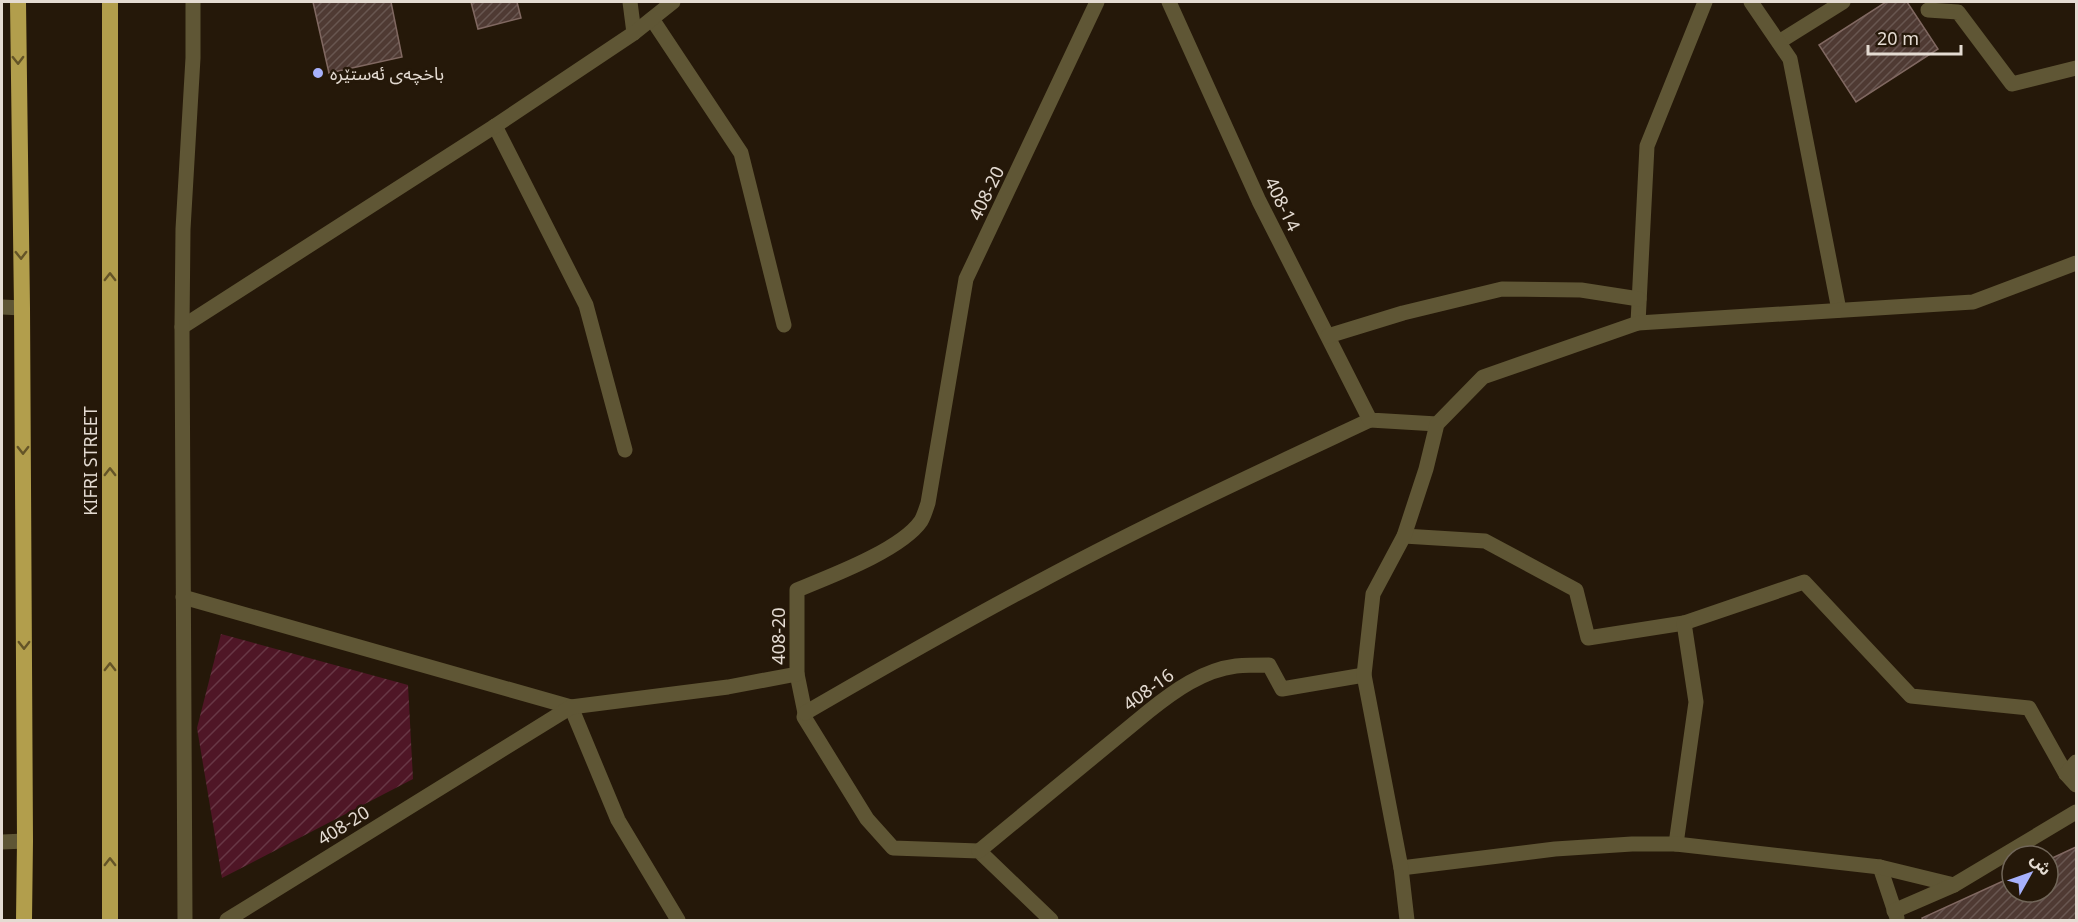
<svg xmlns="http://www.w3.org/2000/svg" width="2078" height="922" viewBox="0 0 2078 922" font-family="'Noto Sans','Noto Sans Arabic',sans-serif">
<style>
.garden{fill:url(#garden-furrows)}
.building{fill:url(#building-hatch);stroke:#806861;stroke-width:1.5}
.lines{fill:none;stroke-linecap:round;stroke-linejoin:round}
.service{stroke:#5f5635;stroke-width:15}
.minor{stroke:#5f5635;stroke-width:15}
.tertiary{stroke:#5f5635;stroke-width:15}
.trunk{stroke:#b29e4c;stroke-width:16}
.oneway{stroke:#645427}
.poi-dot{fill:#a7b1fc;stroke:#251809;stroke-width:2}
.labels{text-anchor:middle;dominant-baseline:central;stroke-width:5;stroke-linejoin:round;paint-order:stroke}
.poi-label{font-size:18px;fill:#e4dbd2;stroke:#251809;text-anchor:start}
.street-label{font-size:18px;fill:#e4dbd2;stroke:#251809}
</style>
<defs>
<pattern id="garden-furrows" width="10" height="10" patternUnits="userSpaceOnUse" patternTransform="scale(1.5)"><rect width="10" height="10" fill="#4f1626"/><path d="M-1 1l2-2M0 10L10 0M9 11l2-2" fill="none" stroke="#683745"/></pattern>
<pattern id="building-hatch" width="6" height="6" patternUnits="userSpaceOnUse" patternTransform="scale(1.5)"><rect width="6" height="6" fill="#4f3a33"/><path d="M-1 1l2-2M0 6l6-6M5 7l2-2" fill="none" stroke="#685650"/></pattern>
</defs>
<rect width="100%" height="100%" fill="#251809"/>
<path class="garden" d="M221,634L408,685L413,779L222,878L197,728Z"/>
<g class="building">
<path d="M313,2H391L402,57L329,73Z"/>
<path d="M471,2H517L521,18L478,29Z"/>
<path d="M1886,2H1907L1938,49L1856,102L1819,45Z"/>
<path d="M2076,847V920H1923L1922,918L2012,877V892H2048V860Z"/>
</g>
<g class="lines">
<g class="service">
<path d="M1779,42L1843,2"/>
<path d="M797,674L805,713L804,717L867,819L893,848L979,851L1051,920"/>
<path d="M805,713C881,669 957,625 1035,584C1144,525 1257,473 1370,420"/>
<path d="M2,842L25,841"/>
<path d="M979,851L1149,711C1174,691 1203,670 1236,666C1247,665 1258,665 1269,665L1282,689L1364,675"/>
</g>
<g class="minor">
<path d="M630,2L634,33"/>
<path d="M1169,2L1259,201L1370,420L1437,424"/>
<path d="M1751,2L1790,59L1839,310"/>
<path d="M1928,10L1958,12L2012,84L2076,68"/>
<path d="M652,19L741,153L784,325"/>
<path d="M495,126L586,305L625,450"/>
<path d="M1638,323L1647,146L1705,2"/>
<path d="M182,327L495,126L634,33L673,2"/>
<path d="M1328,336L1403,313L1502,289L1581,290L1639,299"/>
<path d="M1404,536L1485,541L1576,590L1588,638L1684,623L1804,582L1911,696L2029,708L2066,774L2076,785"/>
<path d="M183,597L571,707L618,820L678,920"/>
<path d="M2066,774L2076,762"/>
<path d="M1676,844L1696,702L1684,623"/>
<path d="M1880,867L1897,918"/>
<path d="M1401,868L1555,849L1632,844H1676L1880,867L1954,885"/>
<path d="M1894,911L1954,885L2076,812"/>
<path d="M185,920L182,327L183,229L193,58V2"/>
<path d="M227,920L571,707L728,687L797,674V590C831,576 901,550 921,521C924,516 926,509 928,503L966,279L1097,2"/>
</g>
<g class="tertiary">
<path d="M2,307L22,308"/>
<path d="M1407,920L1401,868L1364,675L1373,594L1404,536L1426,469L1437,424L1483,377L1638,323L1973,302L2076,263"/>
</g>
<g class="trunk">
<path d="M18,2L22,308L25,841L24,920"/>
<path d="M110,920V2"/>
</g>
</g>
<defs><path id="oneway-chevron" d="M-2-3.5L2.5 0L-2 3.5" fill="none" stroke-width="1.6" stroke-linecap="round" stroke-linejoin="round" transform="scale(1.5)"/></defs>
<g class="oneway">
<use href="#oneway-chevron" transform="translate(18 60) rotate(89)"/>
<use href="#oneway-chevron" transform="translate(21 255) rotate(89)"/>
<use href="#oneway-chevron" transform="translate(110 277) rotate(-90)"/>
<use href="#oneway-chevron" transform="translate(23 450) rotate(90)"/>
<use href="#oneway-chevron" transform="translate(110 472) rotate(-90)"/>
<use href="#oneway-chevron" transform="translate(24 645) rotate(90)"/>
<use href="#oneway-chevron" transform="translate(110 667) rotate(-90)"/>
<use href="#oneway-chevron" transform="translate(110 862) rotate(-90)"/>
</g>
<circle class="poi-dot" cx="318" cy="73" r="6"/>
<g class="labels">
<g class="poi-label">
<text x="330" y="73">باخچەی ئەستێرە</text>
</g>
<g class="street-label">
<text transform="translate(986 193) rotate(-64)">408-20</text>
<text transform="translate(1283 204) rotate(64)">408-14</text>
<text transform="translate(90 461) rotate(-90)">KIFRI STREET</text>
<text transform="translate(778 636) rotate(-90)">408-20</text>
<text transform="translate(1148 689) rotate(-36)">408-16</text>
<text transform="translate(343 825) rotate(-32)">408-20</text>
</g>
</g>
<rect width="2078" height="922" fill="none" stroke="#e4dbd2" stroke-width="6"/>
<g transform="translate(2030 874) rotate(50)"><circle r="28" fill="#251809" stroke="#716659" stroke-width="1.5"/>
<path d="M0-4.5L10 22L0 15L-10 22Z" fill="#a7b1fc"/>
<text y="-9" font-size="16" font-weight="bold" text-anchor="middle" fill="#e4dbd2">ش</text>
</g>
<path d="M1868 45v9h93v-9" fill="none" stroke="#e4dbd2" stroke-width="3"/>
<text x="1877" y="45" font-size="18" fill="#e4dbd2" stroke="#251809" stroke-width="4.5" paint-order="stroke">20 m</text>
</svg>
